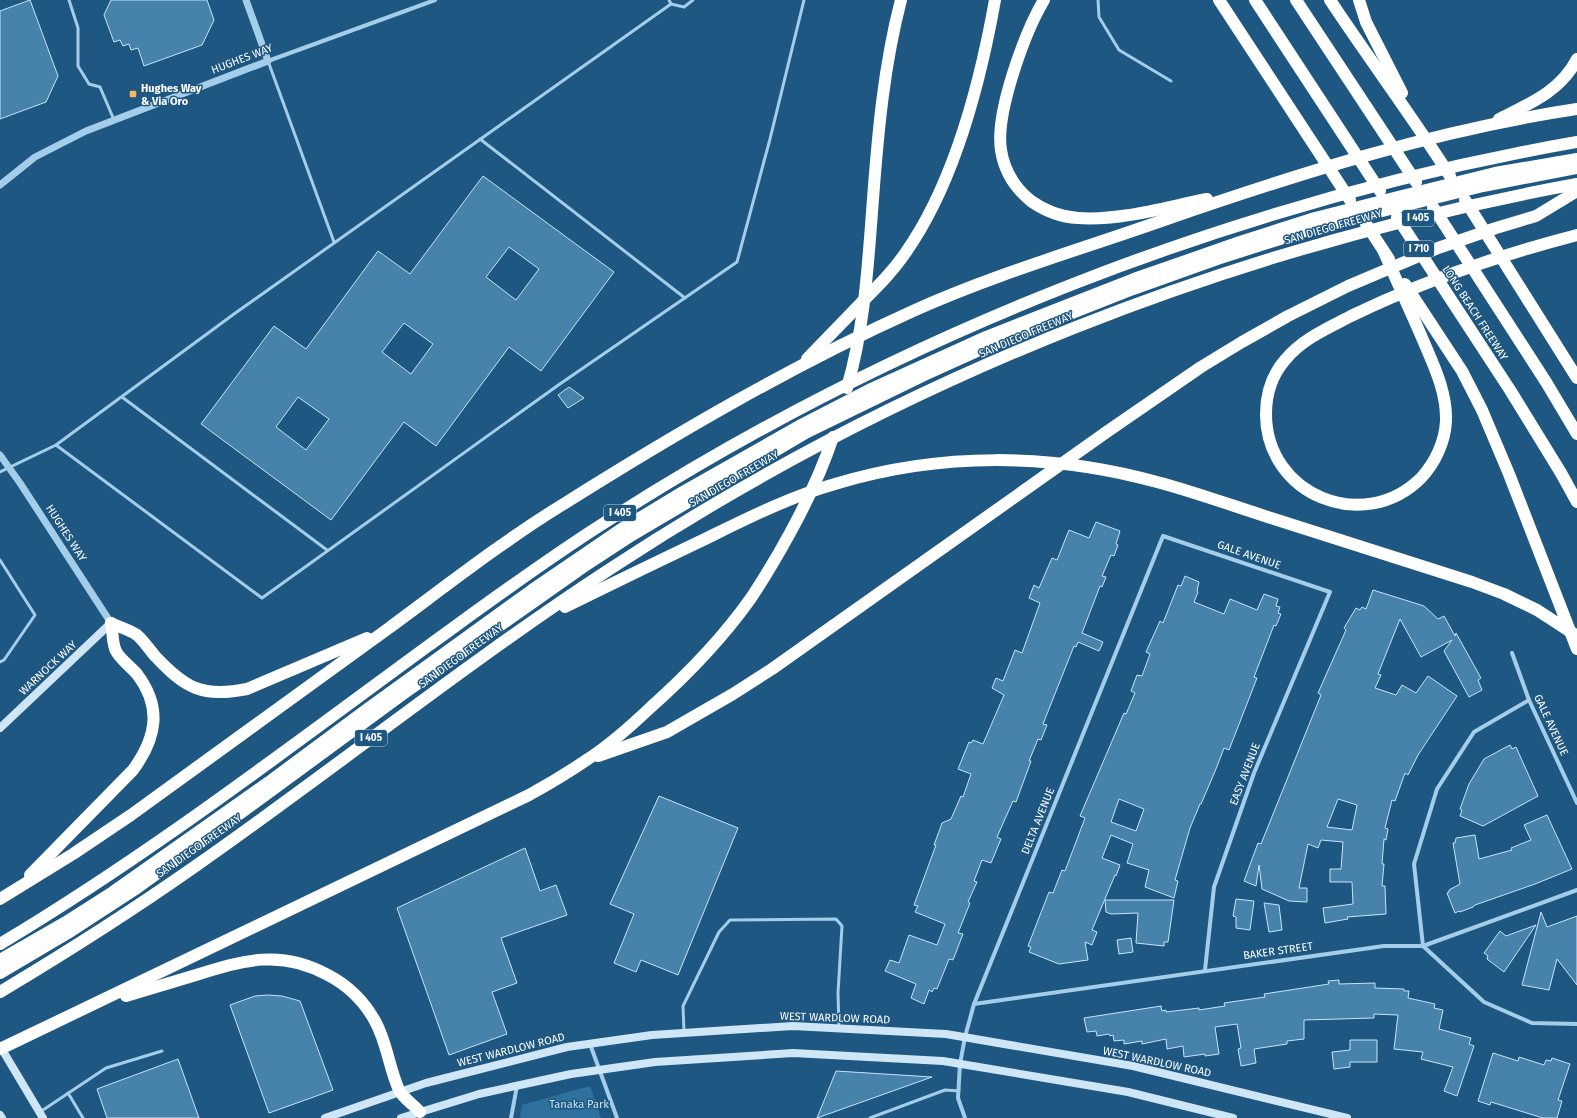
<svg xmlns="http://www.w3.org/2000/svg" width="1577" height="1118" viewBox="0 0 1577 1118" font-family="'Fira Sans',sans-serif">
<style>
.green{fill:#2e719e}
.building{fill:#4782ab;stroke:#c8e4f7;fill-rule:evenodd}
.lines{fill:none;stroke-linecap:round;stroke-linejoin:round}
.service{stroke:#a4cde9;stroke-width:3}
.minor{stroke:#a4cde9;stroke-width:4}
.tertiary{stroke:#a4cde9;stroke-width:7}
.secondary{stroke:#cfe6f7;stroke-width:8}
.motorway{stroke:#fff;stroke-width:12}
.poi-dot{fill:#f8b763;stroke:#1e5882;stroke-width:1.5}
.labels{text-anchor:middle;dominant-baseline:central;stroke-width:3;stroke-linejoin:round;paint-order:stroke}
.shield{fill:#1e5882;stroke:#bccdda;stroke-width:1}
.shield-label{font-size:10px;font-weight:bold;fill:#fff}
.street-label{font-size:11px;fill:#fff;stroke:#1e5882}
.poi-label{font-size:11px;font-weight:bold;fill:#fff;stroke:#1e5882;text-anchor:start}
.park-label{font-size:11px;fill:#c8e4f7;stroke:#1e5882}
</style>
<rect width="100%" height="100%" fill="#1e5882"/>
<path class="green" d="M590,1086L601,1118H520L522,1105Z"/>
<g class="building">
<path d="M30,0L58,76L46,102L0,119V11Z"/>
<path d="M111,0H207L214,20L202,45L144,66L138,48L131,50L129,44L123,46L120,40L114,42L104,15Z"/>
<path d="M483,176L614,272L541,371L509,347L436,446L404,422L331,520L201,424L274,326L306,349L378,251L410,274ZM509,247L539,269L516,300L486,277ZM404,323L433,344L411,374L382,352ZM298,397L329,419L306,450L276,427Z"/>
<path d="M569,387L584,398L568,408L558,395Z"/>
<path d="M1096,522L1120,531L1116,544L1118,545L1114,556L1111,555L1102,576L1106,577L1102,587L1100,586L1082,633L1103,642L1099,651L1078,642L1076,647L1074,646L1043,724L1047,725L1041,740L1038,739L1029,761H1031L1016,802L1013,801L997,837L1001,839L991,863L982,860L974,881L977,882L968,902L970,903L958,933L963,934L953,960L949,959L937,989L934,988L932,992L929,990L924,1004L911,998L916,984L885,971L890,960L899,963L909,935L937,945L945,924L915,912L918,906L914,905L936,845H934L942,823L951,819L961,796L963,797L971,774L958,769L969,742L971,743L973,740L983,744L1004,695L992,688L996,678L1003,681L1015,650L1022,653L1040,603L1029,598L1034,585L1039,588L1052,558L1057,560L1069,530L1089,538Z"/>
<path d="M1185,576L1199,582L1197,591L1198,592L1194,602L1224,614L1230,599L1257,610L1264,594L1278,599L1276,606L1280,607L1278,613L1281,614L1276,626L1274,625L1254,677L1257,678L1229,750L1224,748L1216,769L1201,804H1200L1190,828L1175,880L1178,881L1174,898L1145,887L1149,870L1127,863L1133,844L1111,835L1102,858L1120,865L1116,876L1115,875L1092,930L1097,932L1092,945L1085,942L1088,960L1059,964L1029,952L1031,947L1028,946L1049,892L1053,893L1062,870L1065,871L1085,818L1080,816L1124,713L1126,714L1135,693L1131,691L1137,675L1142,676L1150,654L1146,652L1160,621L1163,623L1178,585L1181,586ZM1119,799L1144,809L1136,831L1111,822Z"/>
<path d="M1373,590L1424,606L1438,619L1444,616L1455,636L1456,633L1481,678L1478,680L1482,690L1469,697L1444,651L1452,640L1421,657L1400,619L1378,674L1381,675L1375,688L1396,695L1402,685L1416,693L1428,676L1457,696L1418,755L1408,775L1405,773L1395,801L1392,800L1385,828L1388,829L1386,840L1384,839L1382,864H1384L1382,886H1385L1386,914L1347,917L1348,919L1325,923L1323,908L1353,904L1352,882H1330V869H1341L1343,842L1321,840L1318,848L1308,844L1299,888H1307V902L1289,901L1262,889L1259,865L1256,886L1244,881L1258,843L1261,844L1321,695L1318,693L1346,630L1344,628L1356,608L1360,610L1362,607L1366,609ZM1338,799L1357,805L1352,830L1327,827Z"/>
<path d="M1510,745L1512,749L1516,747L1538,796L1483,826L1460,816L1462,810L1460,809L1469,784L1484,759Z"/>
<path d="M659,796L738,828L678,975L641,960L636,972L614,963L634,914L610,904Z"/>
<path d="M1547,815L1572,869L1535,884L1475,905L1473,907L1460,912L1459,911L1455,913L1447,893L1449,892V890L1460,884L1453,843H1455L1456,838L1475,835L1479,859L1512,850L1511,848L1531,840L1524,825Z"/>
<path d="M525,848L540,891L556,885L567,915L501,938L517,983L492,992L507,1034L449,1055L397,908Z"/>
<path d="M1236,899L1254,901L1250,930L1236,928V917L1233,916Z"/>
<path d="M1105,900H1174L1168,942H1164V946L1136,943L1138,913L1111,914L1106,912Z"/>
<path d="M1264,903L1279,905L1282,930L1269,932Z"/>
<path d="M1541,912L1547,927L1577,916V985L1557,959L1549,990L1522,985Z"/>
<path d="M1536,925L1504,972L1487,959L1488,956L1484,953L1500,931L1506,936Z"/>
<path d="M1131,938L1133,952L1119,954L1117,940Z"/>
<path d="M1339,980V984L1375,983V988L1404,989V991H1409L1408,998L1435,1004L1434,1008L1443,1010L1439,1029L1471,1038L1469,1044L1474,1046L1457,1096L1444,1091L1453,1067L1421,1059L1423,1052L1394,1049L1398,1015L1374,1014V1018L1304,1020V1039L1287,1041V1044L1254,1049L1256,1063L1241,1066L1238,1049L1241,1048L1237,1024L1215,1027L1219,1054L1205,1056V1054L1184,1057L1183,1046L1167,1049L1166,1039L1142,1044V1041L1124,1044V1040L1114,1041L1113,1035L1110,1036L1109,1034L1097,1036L1096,1031L1087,1032L1084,1018L1161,1006L1162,1011L1166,1010V1012L1199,1008V1010L1225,1006L1224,1003L1265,997L1264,994L1329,984L1328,981Z"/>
<path d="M268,995L282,996L300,1001L333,1090L269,1113L230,1005L255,996Z"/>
<path d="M1350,1040H1377V1062H1350V1067L1334,1069L1332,1052L1350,1050Z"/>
<path d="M1493,1053L1518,1061L1519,1057L1544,1065L1546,1060L1551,1061L1552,1058L1570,1064L1558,1100L1562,1101L1557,1118H1543L1491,1102L1490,1105L1478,1101Z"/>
<path d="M178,1059L199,1118H107L97,1089Z"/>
<path d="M836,1071L932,1077L817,1118Z"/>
</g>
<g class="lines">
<g class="service">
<path d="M69,0L78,28V66L89,84L100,87L114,120"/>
<path d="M1098,0L1099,17L1119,50L1171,81"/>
<path d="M671,4L684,7L693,0"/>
<path d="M268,61L334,242"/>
<path d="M480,139L685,298"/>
<path d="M122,397L327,550"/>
<path d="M56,445L262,598L557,386L737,262L770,139L804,0"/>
<path d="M0,472L56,445L234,314L671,4L669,0"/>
<path d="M0,560L35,615L4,660L0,662"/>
<path d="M684,1032L683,1006L719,932L730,920L836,919L842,926L838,993L839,1028"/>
<path d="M68,1093L83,1118"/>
<path d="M40,1112L106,1068L162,1051"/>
<path d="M870,1118L945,1090L959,1091"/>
</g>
<g class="minor">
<path d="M268,61L435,0"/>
<path d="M1512,653L1529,700L1577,803"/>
<path d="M1529,700L1474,732L1437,789L1414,864L1423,946L1484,1002L1532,1023L1577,1024"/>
<path d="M974,1004L1384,946H1423L1577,890"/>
<path d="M590,1044L617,1118"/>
<path d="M511,1118L517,1086"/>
<path d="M965,1118L958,1098L960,1064L965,1037L974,1004L1163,536L1330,592L1254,773L1214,887L1205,970"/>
</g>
<g class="tertiary">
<path d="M0,185L35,157L86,131L268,61L246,0"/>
<path d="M0,455L20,483L111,623"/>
</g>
<g class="secondary">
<path d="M0,728L111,623"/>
<path d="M0,1046L43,1118"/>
<path d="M0,1115L2,1118"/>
<path d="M325,1118L426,1083L567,1047L652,1035L793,1026L946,1034L1133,1066L1347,1118"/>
<path d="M401,1118L479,1094L571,1074L655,1062L793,1053L943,1061L1128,1092L1233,1118"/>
</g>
<g class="motorway">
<path d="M1044,0C1025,32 995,113 1001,150C1004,170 1015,188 1031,201C1045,211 1061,217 1078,218C1120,221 1166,207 1207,199"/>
<path d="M1219,0L1350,200"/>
<path d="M1255,0L1380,191"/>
<path d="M1296,0L1416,182"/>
<path d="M1330,0C1369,59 1412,116 1450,176"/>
<path d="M1359,0L1366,22L1402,93"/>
<path d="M1499,119C1529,104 1561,91 1577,59"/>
<path d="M1465,200L1577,378"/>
<path d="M1433,207L1546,382L1577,434"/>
<path d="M1397,217L1510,390L1561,473L1577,502"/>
<path d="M1366,224L1389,259"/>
<path d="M1384,252C1396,279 1408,306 1420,333C1432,362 1447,390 1446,421C1445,442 1435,463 1421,478C1364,535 1266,495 1266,414C1266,394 1272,375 1285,360C1302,339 1328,328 1351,316C1423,281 1500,255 1577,235"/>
<path d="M1405,284L1462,371L1482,410L1509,474L1577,649"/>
<path d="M807,359C826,339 845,320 864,300C879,285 894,270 906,252C955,182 980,84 995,0"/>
<path d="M847,388C865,326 868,263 873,199C878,132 884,65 901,0"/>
<path d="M565,607C611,584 657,562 703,540C746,519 789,497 835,484C940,452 1052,453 1157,482C1195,492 1233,506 1271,518C1338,539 1405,561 1472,582L1504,594L1537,610L1577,636"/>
<path d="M111,623C119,627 130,630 137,635C143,640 149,649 155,656C185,688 202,698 247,689L367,638"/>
<path d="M598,756L667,732L733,694L772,669L1108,431L1201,367L1242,342L1288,316L1348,286L1438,248L1496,228L1536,216L1577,191"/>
<path d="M30,875L133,770C157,737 162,707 137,674C131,667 119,658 116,651C112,644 113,631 111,623"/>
<path d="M0,899L73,854L131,815C217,753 303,690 389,628C446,586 502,542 562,505C675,434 791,366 913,311C995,274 1082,249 1167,219C1300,173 1437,130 1577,109"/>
<path d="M0,944C149,855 287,749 428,646C486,604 544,561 604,523C896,335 1235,202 1577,142"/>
<path d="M0,960L66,922L113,892L269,782L366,710L532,590L620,530L683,492L803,424L869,390L986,337L1134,279L1240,242L1315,218L1402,196L1495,173L1577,159"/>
<path d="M0,973L71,931L137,888L223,826L403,694L583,567L632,535L807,432L924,375L986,347L1133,289L1217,259L1305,231L1354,218L1483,186L1577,168"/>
<path d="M0,992C67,952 133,910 197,865C337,767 470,660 613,567C904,376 1235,246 1577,184"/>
<path d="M126,996C149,989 172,982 196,975C244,960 281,949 328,975C347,985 364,1001 375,1021C387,1042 389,1068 399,1090C403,1098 414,1105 420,1112"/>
<path d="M0,1049L529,795C549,784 569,772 588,759C611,744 631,726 651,707C688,674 722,639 751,598C765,577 778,555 790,533C807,502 822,470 833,437"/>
</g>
</g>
<rect class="poi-dot" x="129" y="90" width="8" height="8" rx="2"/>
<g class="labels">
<g class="shield">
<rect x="1402" y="210" width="32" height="16" rx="3"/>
<rect x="1404" y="241" width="30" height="16" rx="3"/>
<rect x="604" y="505" width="32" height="16" rx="3"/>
<rect x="355" y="730" width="32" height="16" rx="3"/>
</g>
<g class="shield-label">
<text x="1418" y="218">I 405</text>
<text x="1419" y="249">I 710</text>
<text x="620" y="513">I 405</text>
<text x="371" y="738">I 405</text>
</g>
<g class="street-label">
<text transform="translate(242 59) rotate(-21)">HUGHES WAY</text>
<text transform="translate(1333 227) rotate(-16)">SAN DIEGO FREEWAY</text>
<text transform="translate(1475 313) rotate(57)">LONG BEACH FREEWAY</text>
<text transform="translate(1026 335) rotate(-23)">SAN DIEGO FREEWAY</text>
<text transform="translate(734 479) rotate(-30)">SAN DIEGO FREEWAY</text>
<text transform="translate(66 533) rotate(57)">HUGHES WAY</text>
<text transform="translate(1249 555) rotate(19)">GALE AVENUE</text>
<text transform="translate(461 656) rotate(-36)">SAN DIEGO FREEWAY</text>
<text transform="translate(48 668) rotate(-43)">WARNOCK WAY</text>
<text transform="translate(1551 725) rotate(65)">GALE AVENUE</text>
<text transform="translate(1245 774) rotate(-69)">EASY AVENUE</text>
<text transform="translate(1038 821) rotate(-68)">DELTA AVENUE</text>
<text transform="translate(199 846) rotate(-35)">SAN DIEGO FREEWAY</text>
<text transform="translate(1278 951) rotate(-8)">BAKER STREET</text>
<text transform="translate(835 1018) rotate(2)">WEST WARDLOW ROAD</text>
<text transform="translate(511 1050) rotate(-14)">WEST WARDLOW ROAD</text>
<text transform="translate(1157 1062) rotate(12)">WEST WARDLOW ROAD</text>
</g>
<g class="poi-label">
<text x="141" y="88">Hughes Way<tspan x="141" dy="13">&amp; Via Oro</tspan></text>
</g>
<g class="park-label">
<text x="579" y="1104">Tanaka Park</text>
</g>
</g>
</svg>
